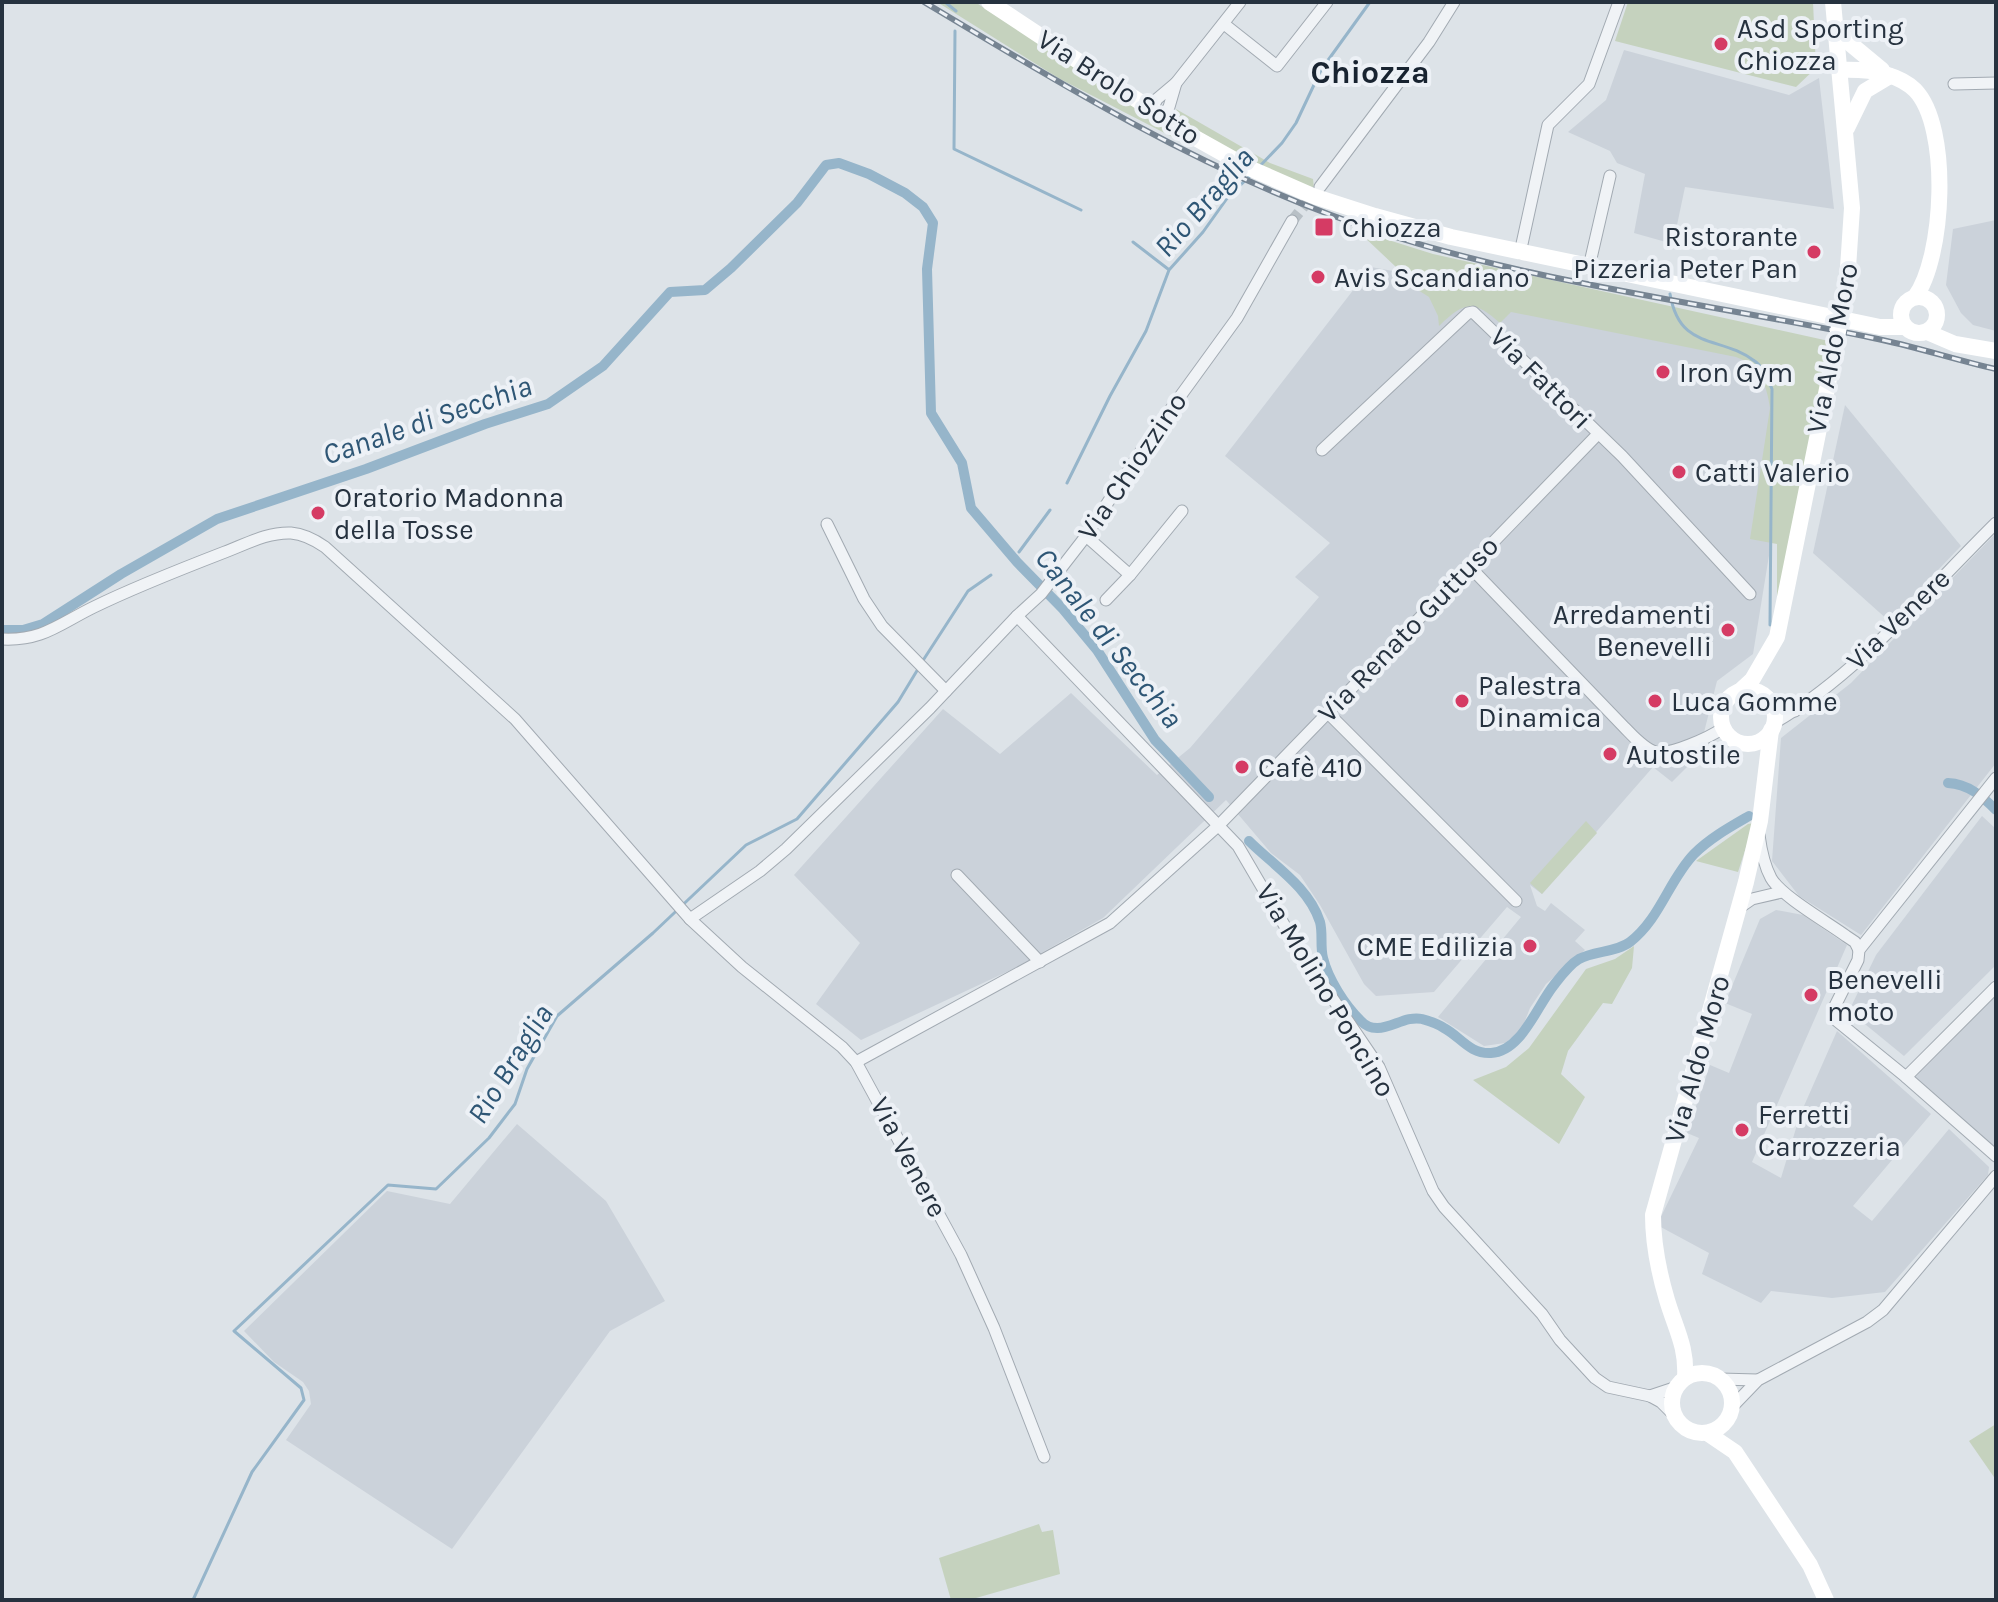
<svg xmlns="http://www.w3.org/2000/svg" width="1998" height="1602" viewBox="0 0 1998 1602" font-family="Karla,sans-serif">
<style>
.built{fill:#cbd2da}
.green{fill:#c5d2be}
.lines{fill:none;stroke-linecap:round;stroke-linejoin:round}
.stream{stroke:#96b5ca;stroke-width:3}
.canal{stroke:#96b5ca;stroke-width:10}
.street-tunnel{stroke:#b8c0c6;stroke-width:11;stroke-dasharray:11 5.5;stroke-linecap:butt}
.street-casing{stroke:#a2aab2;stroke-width:13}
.street{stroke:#f0f3f6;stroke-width:11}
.secondary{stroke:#fff;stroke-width:16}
.rail-casing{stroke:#768492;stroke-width:6}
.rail{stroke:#edf1f6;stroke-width:3;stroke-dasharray:9;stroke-linecap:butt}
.secondary-bridge{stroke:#fff;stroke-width:16}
.poi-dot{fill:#d53b64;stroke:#edf1f6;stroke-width:3}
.labels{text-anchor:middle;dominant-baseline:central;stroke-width:8;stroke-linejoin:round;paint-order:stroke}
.poi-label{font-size:28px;fill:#26323f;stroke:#edf1f6;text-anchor:start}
.street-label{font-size:28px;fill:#26323f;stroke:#edf1f6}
.water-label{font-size:30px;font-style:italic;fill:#2e5675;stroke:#edf1f6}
.quarter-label{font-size:32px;font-weight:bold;fill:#182330;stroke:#edf1f6}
</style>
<rect width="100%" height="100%" fill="#dde3e8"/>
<g class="built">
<path d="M1624,50L1789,95L1819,78L1834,209L1685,187L1673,244L1634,233L1645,174L1617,163L1610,151L1568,132L1606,100Z"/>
<path d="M1996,220V331L1973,325L1961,313L1946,285L1953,229Z"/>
<path d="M1371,267L1803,346L1753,654L1717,681L1698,756L1672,782L1653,767L1542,894L1530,885L1537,906L1545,911L1551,903L1585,930L1575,941L1585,950L1546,984L1530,1008L1521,1031L1505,1043L1484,1046L1438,1017L1521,917L1507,907L1434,992L1376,996L1364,984L1320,905L1300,875L1271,853L1226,800L1103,918L1013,969L861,1040L816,1004L860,943L794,875L943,709L1000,754L1071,693L1157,775L1190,748L1319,597L1295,577L1330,543L1225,456Z"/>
<path d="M1845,405L1961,546L1889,621L1813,553Z"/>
<path d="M1996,533V763L1861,935L1799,896L1772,861L1781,738L1851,683Z"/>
<path d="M1982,816L1996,829V965L1904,1056L1849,1011L1876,955Z"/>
<path d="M1776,910L1803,915L1847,945L1752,1162L1781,1178L1800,1115L1837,1031L1931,1114L1853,1206L1872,1221L1949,1129L1989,1167L1988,1175L1885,1292L1832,1298L1771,1291L1761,1303L1702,1274L1709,1253L1657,1225L1699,1138L1687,1133L1710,1065L1729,1073L1752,1014L1725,1003L1760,919Z"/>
<path d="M1996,996V1148L1912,1077Z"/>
<path d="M517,1124L606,1201L665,1301L610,1331L452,1549L286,1440L311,1404L309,1391L303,1382L274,1362L244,1331L387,1191L450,1204Z"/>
</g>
<g class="green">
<path d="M937,2H975L1125,99L1182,142L1060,79Z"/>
<path d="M1628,2H1813L1816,68L1796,87L1615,41Z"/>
<path d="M1176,109L1270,163L1313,179L1314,188L1252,166L1181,122Z"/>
<path d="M1363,232L1433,254L1829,341L1777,608V544L1750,539L1770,408C1767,385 1759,365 1736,357L1511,312L1500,323C1474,299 1463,302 1439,326L1438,316L1429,297L1402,280L1396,267L1362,235Z"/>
<path d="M1586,821L1597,833L1542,894L1530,883Z"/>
<path d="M1754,823L1738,872L1696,861L1748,824Z"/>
<path d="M1634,946L1632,968L1612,1004L1603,1003L1568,1051L1561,1074L1585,1097L1559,1144L1473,1080L1506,1067L1529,1048L1586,969L1615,959Z"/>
<path d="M1996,1424V1480L1969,1441Z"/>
<path d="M1039,1524L1042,1532L1053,1530L1060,1574L969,1600H951L939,1558Z"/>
</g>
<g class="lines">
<g class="stream">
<path d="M945,2L956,11"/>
<path d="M955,31L954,149L1081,210"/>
<path d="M1259,167L1282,143L1296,123L1321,70L1370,2"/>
<path d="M1133,242L1168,269"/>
<path d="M1670,294C1680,352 1720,334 1756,362C1764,368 1768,380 1772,389L1770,625"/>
<path d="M1067,483L1110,396L1146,331L1169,270L1203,232L1228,197L1251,175"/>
<path d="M1019,552L1050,510"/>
<path d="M922,662L968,591L991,575"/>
<path d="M193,1600L252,1472L304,1400L301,1388L234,1331L388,1185L436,1189L489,1138L515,1104L527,1069L557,1016L653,933L746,845L797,819L898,702L918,669"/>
</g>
<g class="canal">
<path d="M2,630H23L43,624L121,574L217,519L366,469L485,424L548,404L603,366L670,292L705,290L731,268L797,203L826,165L839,163L869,174L905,193L923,207L933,223L927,269L931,413L962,463L971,508L1017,562L1063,609L1097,650L1155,740L1209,797"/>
<path d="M1948,783C1968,784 1982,796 1996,810"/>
<path d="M1249,841C1273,865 1309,887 1320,922C1323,933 1320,946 1323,958C1328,979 1345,1005 1360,1020C1379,1041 1401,1014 1422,1019C1429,1021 1438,1024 1444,1028C1461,1037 1469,1054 1491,1053C1521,1052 1537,1006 1554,985C1561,976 1569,965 1579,959C1594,951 1617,952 1630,942C1660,919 1669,880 1694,854C1710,838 1730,827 1749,816"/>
</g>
<path class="street-tunnel" d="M1292,221L1317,190"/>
<g class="street-casing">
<g id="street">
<path d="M1224,24L1277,66L1327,2"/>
<path d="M1176,83L1240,2"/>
<path d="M1954,84L1996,83"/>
<path d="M1152,109L1157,99L1176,83L1169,107L1163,116"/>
<path d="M1320,187L1429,42L1454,2"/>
<path d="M1520,253L1548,125L1589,84L1619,2"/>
<path d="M1589,267L1610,176"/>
<path d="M1322,450L1468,313L1473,312L1622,456L1750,594"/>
<path d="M827,524L864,599L882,626L946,691"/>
<path d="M1086,536L1130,575L1182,511"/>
<path d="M1470,567L1624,727C1633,736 1643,748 1655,752C1670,756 1710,737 1723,728"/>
<path d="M1106,600L1130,575"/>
<path d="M1017,616L1238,846L1293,940L1379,1067L1433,1191L1444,1207L1542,1314L1560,1340L1595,1378L1608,1387L1650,1396L1661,1402L1675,1416"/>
<path d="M2,639C43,641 59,624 94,607C137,586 181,569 225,552C246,544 268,532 291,533C303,534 315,540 325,547L515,719L690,919L742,967L842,1047L856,1062L961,1255L994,1328L1044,1457"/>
<path d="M1771,705L1795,711"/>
<path d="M1327,712L1516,901"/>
<path d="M1774,723C1856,676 1929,589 1996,523"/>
<path d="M1996,778L1859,950L1858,960L1833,1010L1837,1021L1906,1077L1996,1156"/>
<path d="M1759,835C1761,850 1764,865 1771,878C1781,896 1827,922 1846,936L1855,942L1859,950"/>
<path d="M957,875L1040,962"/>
<path d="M1739,908L1752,899L1782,892"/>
<path d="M690,919L760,871L786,849L930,708L1017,616L1041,594L1086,536L1147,442L1237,318L1292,221"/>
<path d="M856,1062L1110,923L1219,825L1598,434"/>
<path d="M1906,1077L1996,987"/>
<path d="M1720,1379L1757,1380"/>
<path d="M1650,1396L1677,1387"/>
<path d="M1732,1407L1758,1380L1867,1322L1883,1310L1996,1176"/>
</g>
</g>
<use href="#street" class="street"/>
<g class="secondary">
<path d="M989,2L1190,135L1249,168L1313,196L1375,216L1451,237L1880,327H1904"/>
<path d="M1833,2L1852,208L1847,283"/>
<path d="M1836,25L1847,41L1882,70"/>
<path d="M1839,70C1864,69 1896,72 1915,90C1951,127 1944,258 1915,297"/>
<path d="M1847,128L1865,91L1890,76"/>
<circle cx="1919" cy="315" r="18"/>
<path d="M1927,332L1955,344L1996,351"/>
<circle cx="1748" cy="717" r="27"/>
<path d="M1739,692L1752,680L1777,637L1833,359"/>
<circle cx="1702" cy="1403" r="30"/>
<path d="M1685,1378C1687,1347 1676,1330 1667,1300C1659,1273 1653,1244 1653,1215L1746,882L1760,821L1771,730"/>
<path d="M1707,1433L1735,1452L1810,1565L1826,1600"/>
</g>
<g class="rail-casing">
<path id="rail" d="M924,2C1056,81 1186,161 1331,215C1505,280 1692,300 1873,338C1914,346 1955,360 1996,369"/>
</g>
<use href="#rail" class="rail"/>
<path class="secondary-bridge" d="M1833,359L1847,283"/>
</g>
<g class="poi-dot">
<circle cx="1721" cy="44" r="8"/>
<rect x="1314" y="217" width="20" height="20" rx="4"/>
<circle cx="1814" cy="252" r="8"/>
<circle cx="1318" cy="277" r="8"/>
<circle cx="1663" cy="372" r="8"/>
<circle cx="1679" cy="472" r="8"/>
<circle cx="318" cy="513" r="8"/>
<circle cx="1728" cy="630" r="8"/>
<circle cx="1462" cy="701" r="8"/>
<circle cx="1655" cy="701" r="8"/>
<circle cx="1610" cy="754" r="8"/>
<circle cx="1242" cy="767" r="8"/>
<circle cx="1530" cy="946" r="8"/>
<circle cx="1811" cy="995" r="8"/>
<circle cx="1742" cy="1130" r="8"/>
</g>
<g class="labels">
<g class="poi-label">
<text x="1737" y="28">ASd Sporting<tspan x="1737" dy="32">Chiozza</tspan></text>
<text x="1342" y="227">Chiozza</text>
<text x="1798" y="236" text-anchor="end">Ristorante<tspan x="1798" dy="32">Pizzeria Peter Pan</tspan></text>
<text x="1334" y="277">Avis Scandiano</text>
<text x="1679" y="372">Iron Gym</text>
<text x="1695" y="472">Catti Valerio</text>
<text x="334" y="497">Oratorio Madonna<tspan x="334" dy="32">della Tosse</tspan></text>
<text x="1712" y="614" text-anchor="end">Arredamenti<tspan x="1712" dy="32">Benevelli</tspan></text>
<text x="1478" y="685">Palestra<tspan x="1478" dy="32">Dinamica</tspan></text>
<text x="1671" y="701">Luca Gomme</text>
<text x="1626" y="754">Autostile</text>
<text x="1258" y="767">Cafè 410</text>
<text x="1514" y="946" text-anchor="end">CME Edilizia</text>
<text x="1827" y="979">Benevelli<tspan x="1827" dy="32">moto</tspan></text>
<text x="1758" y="1114">Ferretti<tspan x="1758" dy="32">Carrozzeria</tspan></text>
</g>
<g class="street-label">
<text transform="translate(1119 87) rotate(33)">Via Brolo Sotto</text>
<text transform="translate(1832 348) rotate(-79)">Via Aldo Moro</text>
<text transform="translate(1541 378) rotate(45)">Via Fattori</text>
<text transform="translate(1132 466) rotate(-56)">Via Chiozzino</text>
<text transform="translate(1898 619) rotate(-44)">Via Venere</text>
<text transform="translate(1408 629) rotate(-46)">Via Renato Guttuso</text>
<text transform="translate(1326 990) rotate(59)">Via Molino Poncino</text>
<text transform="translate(1697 1059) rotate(-74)">Via Aldo Moro</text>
<text transform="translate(909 1157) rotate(62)">Via Venere</text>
</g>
<g class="water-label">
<text transform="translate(1204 202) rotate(-49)">Rio Braglia</text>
<text transform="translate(427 420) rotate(-19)">Canale di Secchia</text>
<text transform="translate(1109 638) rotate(52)">Canale di Secchia</text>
<text transform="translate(510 1064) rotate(-58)">Rio Braglia</text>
</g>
<g class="quarter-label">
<text x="1370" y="72">Chiozza</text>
</g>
</g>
<rect width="1998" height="1602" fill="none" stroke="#26323f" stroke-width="8"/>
</svg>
